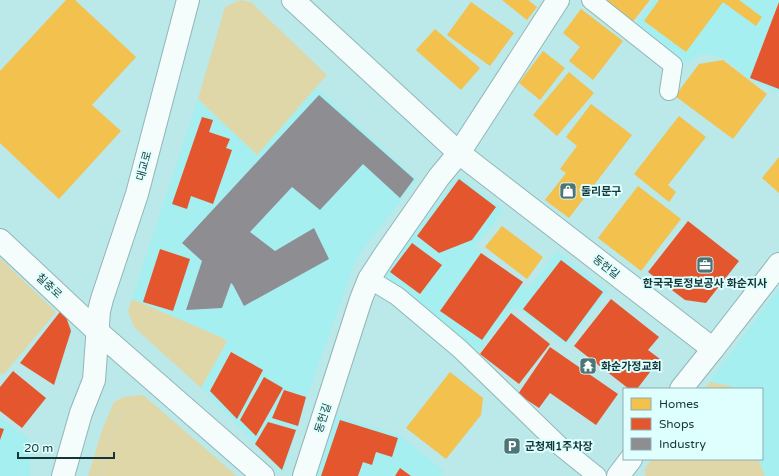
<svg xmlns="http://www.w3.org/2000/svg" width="779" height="476" viewBox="0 0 779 476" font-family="'Varela Round','Noto Sans KR',sans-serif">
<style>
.built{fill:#a6eff1}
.green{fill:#e0d7a9}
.homes{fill:#f2c14e}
.shops{fill:#e4572e}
.industry{fill:#8d8d92}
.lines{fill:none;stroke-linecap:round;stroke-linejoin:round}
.lane-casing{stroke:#92b6b7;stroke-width:20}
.street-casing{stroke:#92b6b7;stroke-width:24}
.secondary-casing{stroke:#92b6b7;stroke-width:24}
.path{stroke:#c9d7d8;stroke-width:2.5;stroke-dasharray:1 3;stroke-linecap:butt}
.lane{stroke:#f5fcfc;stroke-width:18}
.street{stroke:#f5fcfc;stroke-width:22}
.secondary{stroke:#f5fcfc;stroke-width:22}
.labels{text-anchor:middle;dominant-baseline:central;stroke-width:4;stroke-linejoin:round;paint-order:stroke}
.street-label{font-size:11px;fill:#133738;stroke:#dffefe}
.poi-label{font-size:11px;font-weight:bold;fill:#133738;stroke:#dffefe;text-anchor:start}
</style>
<rect width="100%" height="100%" fill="#bbe8e9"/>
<g class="built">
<path d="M654,0H779V93L749,79L724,58L703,53L684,64L635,25Z"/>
<path d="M316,87L417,179L356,259L308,394L283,473L201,388L227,342L181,320L132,299L198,99L257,155Z"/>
<path d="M459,175L504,210L475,247L528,289L557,251L608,291L566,346L514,306L477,355L383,274Z"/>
<path d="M779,289V476H646L644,470L652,459H762V389H704Z"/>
<path d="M335,415L400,435L444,471L440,476H316Z"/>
<path d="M0,417L30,440V476H0Z"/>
</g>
<g class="green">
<path d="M240,0L251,2L327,75L257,155L198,99L225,7Z"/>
<path d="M0,258L56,312L4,374H0Z"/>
<path d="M132,299L223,338L227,341L201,388L134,327L128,311Z"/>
<path d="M710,382L731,386L732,389H704Z"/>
<path d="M143,395L237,476H88L103,428L114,402L124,397Z"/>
<path d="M652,459H758L765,476H646L644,470Z"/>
</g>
<g class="homes">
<path d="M66,0H75L136,57L92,105L121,131L59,199L0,143V71Z"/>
<path d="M502,0H528L537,7L527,20Z"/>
<path d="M598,0H650L630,25Z"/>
<path d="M659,0H739L762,17L756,26L723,2L686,52L644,21Z"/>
<path d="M471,2L514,33L490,66L447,35Z"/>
<path d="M581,9L623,41L593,80L569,61L580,47L563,33Z"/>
<path d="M435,29L480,68L461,90L416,50Z"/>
<path d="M543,51L565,68L540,100L519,83Z"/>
<path d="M723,60L767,94L733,139L675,96L699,64Z"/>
<path d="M569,72L594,93L557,136L533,115Z"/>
<path d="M591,104L632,135L569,218L545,200L566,173L560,169L577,146L566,137Z"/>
<path d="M679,116L706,137L668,185L676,192L669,202L634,174Z"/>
<path d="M779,157V193L762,178Z"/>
<path d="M638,186L681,219L641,271L598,238Z"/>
<path d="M502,226L543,257L527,279L485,247Z"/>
<path d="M450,372L483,398L481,415L446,459L406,428Z"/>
</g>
<g class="shops">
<path d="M779,2V89L750,78Z"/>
<path d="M202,117L213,120L209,132L230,139L226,148L232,150L213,204L191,196L187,209L172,204Z"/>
<path d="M459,179L496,207L472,240L439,253L417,236Z"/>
<path d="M688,221L739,261L706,303L685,300L648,272Z"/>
<path d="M412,243L442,265L420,294L390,272Z"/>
<path d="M160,249L190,259L173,311L143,302Z"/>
<path d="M481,253L523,282L482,340L440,311Z"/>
<path d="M561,260L603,292L566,342L523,309Z"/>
<path d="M611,299L659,337L648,350L660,359L637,389H629L574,346Z"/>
<path d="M63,308L71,331L54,385L20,363Z"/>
<path d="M511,313L550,344L519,384L480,354Z"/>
<path d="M550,347L618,394L596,425L550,393L539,408L518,394Z"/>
<path d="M231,352L263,370L237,419L210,391Z"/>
<path d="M13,371L46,398L22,428L0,411V387Z"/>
<path d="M264,377L283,388L256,436L240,420Z"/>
<path d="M284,390L306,397L298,426L272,418Z"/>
<path d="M340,420L398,438L392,457L376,452L372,465L363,462L358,476H321Z"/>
<path d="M268,422L296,430L282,470L255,444Z"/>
<path d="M0,428L4,429L0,440Z"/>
<path d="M400,468L411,476H395Z"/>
</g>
<path class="industry" d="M319,95L414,179L400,198L363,164L320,210L292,187L250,232L275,251L314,228L329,259L244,306L233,285L231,283L222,308L186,310L202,261L182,243Z"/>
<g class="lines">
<g class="lane-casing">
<g id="lane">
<path d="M591,0L673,65L669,91"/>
<path d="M369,279L397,296L460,349L561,447L597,476"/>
</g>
</g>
<g class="street-casing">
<g id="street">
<path d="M293,0L459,153L713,349L681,389"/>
<path d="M0,240L97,331L263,476"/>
<path d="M713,349L779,264"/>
<path d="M304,476L361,299L369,279L386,253L439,177L459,153L558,0"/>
<path d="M618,476L631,459"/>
</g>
</g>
<g class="secondary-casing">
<path id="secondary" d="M63,476L81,413L94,380L99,311L102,299L137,194L188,0"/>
</g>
<path class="path" d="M100,476L118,416L141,407"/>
<use href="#lane" class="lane"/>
<use href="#street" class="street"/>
<use href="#secondary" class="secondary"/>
</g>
<defs>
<g id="shop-square" transform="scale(0.9)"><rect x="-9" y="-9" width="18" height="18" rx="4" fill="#4e7576" stroke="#dffefe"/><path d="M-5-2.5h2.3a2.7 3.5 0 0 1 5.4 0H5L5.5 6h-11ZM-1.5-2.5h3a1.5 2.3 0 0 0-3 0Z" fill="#fff"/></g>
<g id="office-square" transform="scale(0.9)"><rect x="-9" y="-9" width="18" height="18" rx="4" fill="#4e7576" stroke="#dffefe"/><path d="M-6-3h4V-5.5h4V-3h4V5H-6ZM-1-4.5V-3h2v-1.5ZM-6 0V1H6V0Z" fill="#fff"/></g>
<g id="temple-square" transform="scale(0.9)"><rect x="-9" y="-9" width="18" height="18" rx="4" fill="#4e7576" stroke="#dffefe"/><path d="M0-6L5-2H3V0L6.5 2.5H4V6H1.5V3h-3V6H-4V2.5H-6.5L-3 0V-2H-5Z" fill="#fff"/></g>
<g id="parking-square" transform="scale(0.9)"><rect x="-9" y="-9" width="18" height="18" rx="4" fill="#4e7576" stroke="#dffefe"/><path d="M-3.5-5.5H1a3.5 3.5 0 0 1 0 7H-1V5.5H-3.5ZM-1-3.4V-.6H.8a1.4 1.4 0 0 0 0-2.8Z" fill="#fff"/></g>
</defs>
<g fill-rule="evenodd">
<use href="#shop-square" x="568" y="191"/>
<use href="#office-square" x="705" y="265"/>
<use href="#temple-square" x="588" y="366"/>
<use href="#parking-square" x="512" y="446"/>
</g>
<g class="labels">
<g class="street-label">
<text transform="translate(144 166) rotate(-75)">대교로</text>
<text transform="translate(606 267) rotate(38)">동헌길</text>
<text transform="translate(49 286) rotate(43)">칠충로</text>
<text transform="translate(323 418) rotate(-72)">동헌길</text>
</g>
<g class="poi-label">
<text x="581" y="191">둘리문구</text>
<text x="705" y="283" text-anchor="middle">한국국토정보공사 화순지사</text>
<text x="601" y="366">화순가정교회</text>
<text x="525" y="446">군청제1주차장</text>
</g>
</g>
<rect x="623" y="388" width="140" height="72" fill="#dffefe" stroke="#8daeaf"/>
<rect x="631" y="398" width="20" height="12" fill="#f2c14e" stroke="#8daeaf"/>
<text x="659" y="408" font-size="12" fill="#133738">Homes</text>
<rect x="631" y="418" width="20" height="12" fill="#e4572e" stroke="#8daeaf"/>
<text x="659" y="428" font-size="12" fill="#133738">Shops</text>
<rect x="631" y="438" width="20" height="12" fill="#8d8d92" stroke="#8daeaf"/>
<text x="659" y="448" font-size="12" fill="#133738">Industry</text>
<path d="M18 452v6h96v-6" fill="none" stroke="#133738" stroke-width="2"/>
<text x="24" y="452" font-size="12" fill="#133738" stroke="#dffefe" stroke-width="3" paint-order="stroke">20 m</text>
</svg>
